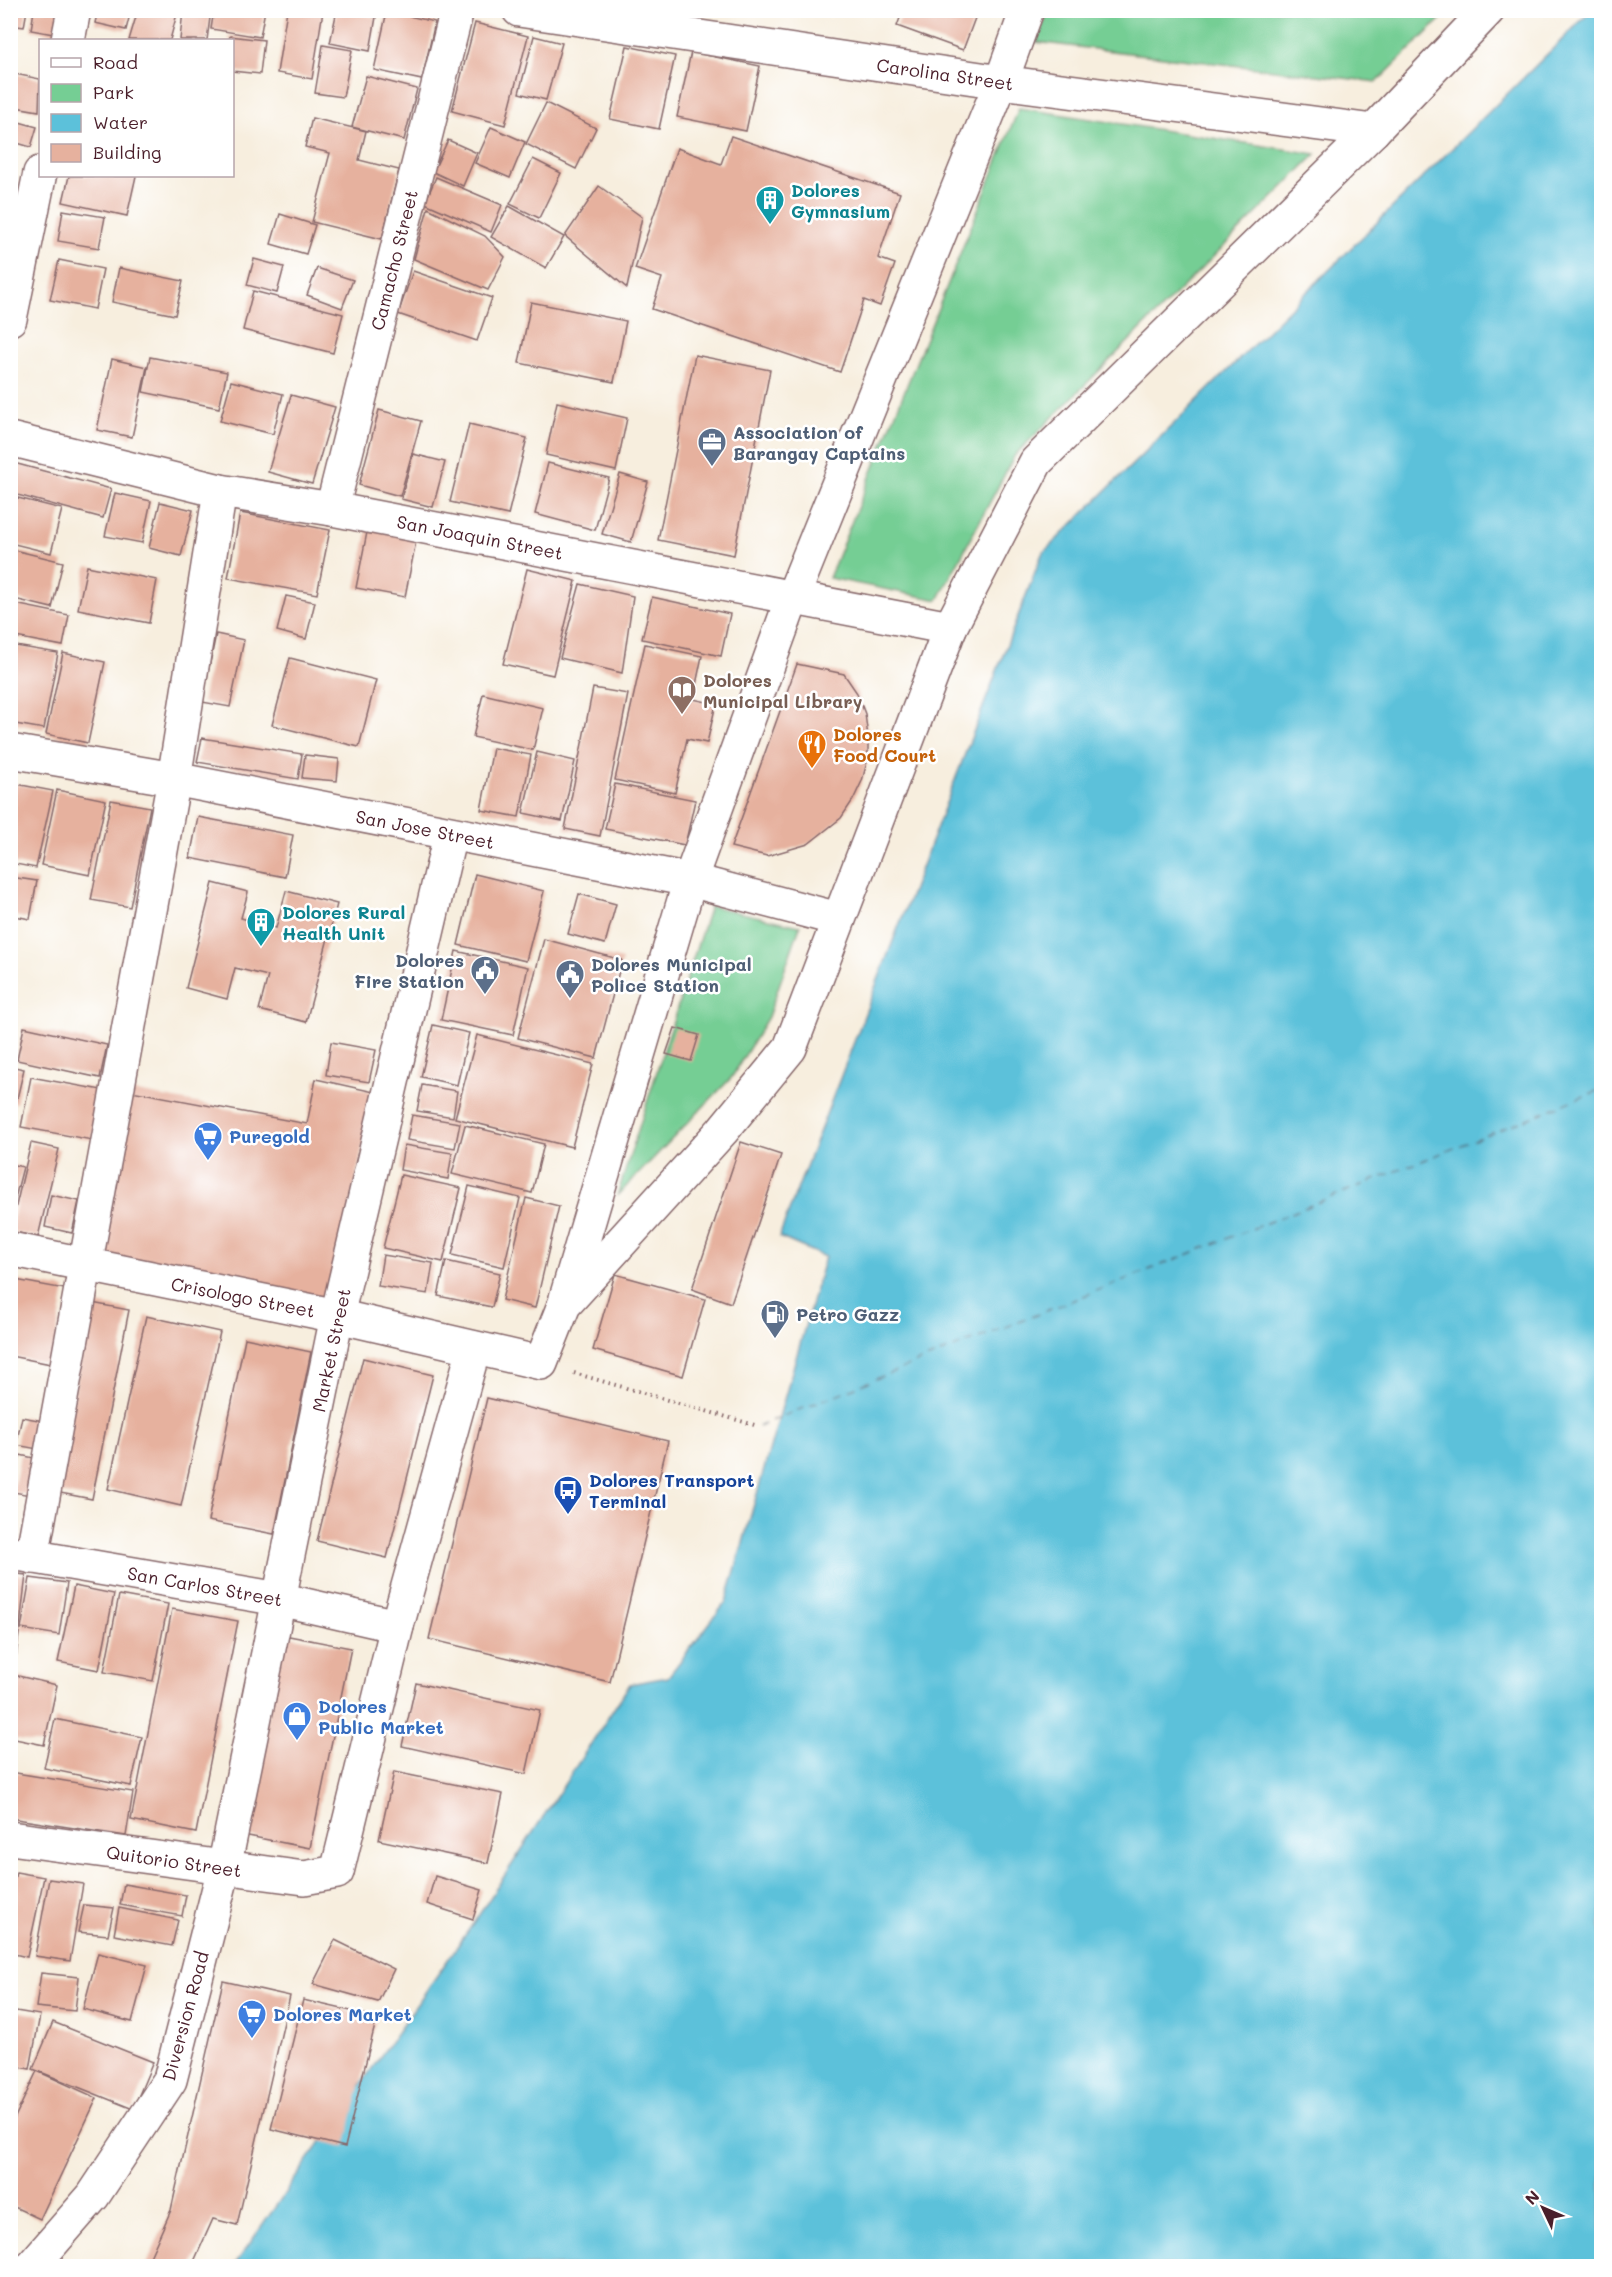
<svg xmlns="http://www.w3.org/2000/svg" width="1612" height="2277" viewBox="0 0 1612 2277" font-family="Mali,sans-serif">
<style>
.green{fill:#75ce94;stroke:#607660;stroke-width:1.5}
.water{fill:#5cc1da;stroke:#537082;stroke-width:1.5}
.lines{fill:none;stroke-linecap:round;stroke-linejoin:round}
.ferry{stroke:#505868;stroke-width:1.5;stroke-dasharray:8 6;stroke-linecap:butt}
.building{fill:#e6b19e}
.minor-casing{stroke:#87676a;stroke-width:36}
.path{stroke:#87676a;stroke-width:4;stroke-dasharray:1.5 4.5;stroke-linecap:butt}
.minor{stroke:#fff;stroke-width:33}
.labels{text-anchor:middle;dominant-baseline:central;stroke-width:5;stroke-linejoin:round;paint-order:stroke}
.street-label{font-size:18px;fill:#4a1f2b;stroke:#fff}
.culture-label{font-size:18px;font-weight:bold;fill:#0d838f;stroke:#fff;text-anchor:start}
.service-label{font-size:18px;font-weight:bold;fill:#4e5e75;stroke:#fff;text-anchor:start}
.education-label{font-size:18px;font-weight:bold;fill:#785e54;stroke:#fff;text-anchor:start}
.food-label{font-size:18px;font-weight:bold;fill:#c56008;stroke:#fff;text-anchor:start}
.shop-label{font-size:18px;font-weight:bold;fill:#366cbe;stroke:#fff;text-anchor:start}
.transit-label{font-size:18px;font-weight:bold;fill:#164399;stroke:#fff;text-anchor:start}
</style>
<rect width="100%" height="100%" fill="#fff"/>
<filter id="ink" filterUnits="userSpaceOnUse"><feTurbulence type="fractalNoise" baseFrequency=".0167" numOctaves="2"/><feDisplacementMap in="SourceGraphic" scale="12" xChannelSelector="R" yChannelSelector="G"/><feConvolveMatrix kernelMatrix="1 2 1 2 8 2 1 2 1" color-interpolation-filters="sRGB"/></filter>
<filter id="wash" filterUnits="userSpaceOnUse"><feTurbulence type="fractalNoise" baseFrequency=".008" numOctaves="4" result="noise"/><feDisplacementMap in="SourceGraphic" scale="24" xChannelSelector="R" yChannelSelector="G"/><feGaussianBlur stdDeviation="1.35" result="paint"/><feColorMatrix in="noise" values="0 0 0 0 0 0 0 0 0 0 0 0 0 0 0 0 0 1.4 0 .05"/><feComposite in="paint" operator="in"/></filter>
<g filter="url(#wash)">
<rect width="100%" height="100%" fill="#f7eede"/>
<g class="green">
<path d="M1049,10H1449V11L1377,82L1036,42Z"/>
<path d="M1019,108L1316,154L1015,455L938,600L829,578Z"/>
<path d="M710,906L800,926L768,1017L732,1077L617,1196Z"/>
</g>
<path class="water" d="M1591,11H1601V2266H234L475,1921L630,1684L668,1677L726,1602L825,1257L779,1237L1042,554Z"/>
<g class="lines">
<path class="ferry" d="M758,1426L1602,1089"/>
</g>
<g id="blocks">
<g class="building">
<path d="M10,10H27L24,27L10,25Z"/>
<path d="M34,10H62L59,35L31,30Z"/>
<path d="M98,10H131L126,30L95,23Z"/>
<path d="M138,10H178L170,40H129Z"/>
<path d="M183,10H211L207,40H180Z"/>
<path d="M214,10H265L260,37L211,29Z"/>
<path d="M287,10L323,11L312,79L277,73Z"/>
<path d="M337,10L376,17L370,51L330,43Z"/>
<path d="M903,10H978L963,50L897,26Z"/>
<path d="M387,11L435,22L422,80L374,70Z"/>
<path d="M475,23L528,36L505,125L452,111Z"/>
<path d="M230,36L264,40L260,74L232,71V40H229Z"/>
<path d="M534,36L562,43L546,100L519,93Z"/>
<path d="M323,45L352,50L343,97L315,93Z"/>
<path d="M627,46L675,56L659,129L610,119Z"/>
<path d="M691,52L760,66L746,131L677,117Z"/>
<path d="M10,73L40,79L39,111L10,106Z"/>
<path d="M366,76L417,89L404,140L352,127Z"/>
<path d="M546,103L596,128L576,169L526,144Z"/>
<path d="M312,118L366,131L359,160L399,170L382,239L312,222L330,153L305,147Z"/>
<path d="M12,120L37,127L31,147L10,141Z"/>
<path d="M491,127L525,142L510,178L475,163Z"/>
<path d="M731,136L900,193L878,258L895,264L880,306L864,300L840,372L652,309L662,278L635,269L677,148L721,164Z"/>
<path d="M448,140L477,153L463,186L433,172Z"/>
<path d="M533,159L561,173L539,218L510,204Z"/>
<path d="M69,176H136L127,216L63,202Z"/>
<path d="M436,177L502,205L491,232L425,203Z"/>
<path d="M599,186L642,217L627,288L565,236Z"/>
<path d="M509,206L564,237L546,268L491,237Z"/>
<path d="M428,208L485,236L505,257L488,290L414,259Z"/>
<path d="M63,210L105,217L99,248L58,241Z"/>
<path d="M280,214L315,225L306,254L271,244Z"/>
<path d="M254,259L284,267L277,293L247,285Z"/>
<path d="M59,260L103,269L95,309L50,300Z"/>
<path d="M119,268L183,281L175,315L112,302Z"/>
<path d="M317,268L353,280L342,308L307,295Z"/>
<path d="M413,271L492,298L477,341L398,314Z"/>
<path d="M253,291L343,314L333,353L243,330Z"/>
<path d="M531,302L626,321L614,382L519,363Z"/>
<path d="M695,355L770,370L734,555L658,540Z"/>
<path d="M150,357L227,372L219,408L143,392Z"/>
<path d="M112,359L147,367L132,437L97,430Z"/>
<path d="M231,381L283,394L273,434L220,421Z"/>
<path d="M291,395L335,407L312,484L268,472Z"/>
<path d="M557,402L627,418L616,471L546,455Z"/>
<path d="M379,410L421,421L400,496L359,485Z"/>
<path d="M469,424L527,438L508,515L450,502Z"/>
<path d="M413,454L445,462L433,507L401,499Z"/>
<path d="M10,462L111,489L103,518L10,493Z"/>
<path d="M548,463L609,478L595,530L535,514Z"/>
<path d="M620,474L648,482L631,542L602,534Z"/>
<path d="M115,493L151,501L142,543L105,536Z"/>
<path d="M10,496L62,509L51,553L10,543Z"/>
<path d="M160,502L193,510L181,556L149,548Z"/>
<path d="M240,513L330,530L317,594L228,578Z"/>
<path d="M368,527L417,536L405,597L356,588Z"/>
<path d="M10,549L63,562L52,608L10,598Z"/>
<path d="M87,566L157,580L149,623L78,609Z"/>
<path d="M527,569L576,581L553,675L503,664Z"/>
<path d="M580,584L633,596L622,673L560,658Z"/>
<path d="M286,596L315,602L306,639L277,631Z"/>
<path d="M652,597L730,614L721,656L642,639Z"/>
<path d="M10,603L69,615L63,646L10,636Z"/>
<path d="M216,634L244,640L230,707L202,702Z"/>
<path d="M645,644L702,656L693,699L716,704L707,743L687,739L675,793L615,780Z"/>
<path d="M10,645L58,653L44,729L10,723Z"/>
<path d="M63,653L105,662L88,743L46,734Z"/>
<path d="M290,658L376,680L359,747L272,725Z"/>
<path d="M797,664L844,674L857,693L865,714L868,737V758L862,781L853,800L841,818L808,844L767,856L731,847Z"/>
<path d="M593,688L628,694L600,836L565,829Z"/>
<path d="M483,694L543,708L533,750L473,737Z"/>
<path d="M202,738L302,754L298,779L197,762Z"/>
<path d="M493,748L531,755L519,817L481,810Z"/>
<path d="M537,752L575,761L562,821L523,813Z"/>
<path d="M305,755L339,759L337,781L302,778Z"/>
<path d="M16,784L53,791L36,868L10,863V808Z"/>
<path d="M615,784L695,800L685,845L605,829Z"/>
<path d="M57,790L106,800L90,875L41,865Z"/>
<path d="M111,800L150,807L130,907L91,900Z"/>
<path d="M198,817L293,835L285,877L190,858Z"/>
<path d="M475,874L544,891L526,961L458,945Z"/>
<path d="M10,877L37,881L30,919L10,915Z"/>
<path d="M213,883L248,892L241,918L276,928L286,891L337,904L306,1022L259,1010L268,976L235,968L227,999L186,988Z"/>
<path d="M579,894L616,904L605,944L568,934Z"/>
<path d="M544,939L622,960L596,1058L518,1038Z"/>
<path d="M456,951L528,967L513,1035L441,1020Z"/>
<path d="M433,1025L469,1033L457,1085L421,1077Z"/>
<path d="M24,1027L107,1045L100,1078L17,1060Z"/>
<path d="M675,1028L699,1035L691,1061L666,1054Z"/>
<path d="M477,1035L593,1064L572,1147L455,1118Z"/>
<path d="M331,1042L376,1050L369,1082L326,1075Z"/>
<path d="M10,1066L24,1069L16,1103L10,1102Z"/>
<path d="M31,1077L102,1090L92,1140L21,1127Z"/>
<path d="M316,1079L374,1092L330,1304L99,1258L132,1091L307,1124Z"/>
<path d="M422,1085L457,1091L453,1117L417,1111Z"/>
<path d="M412,1115L460,1123L455,1148L407,1140Z"/>
<path d="M465,1125L544,1144L532,1193L452,1174Z"/>
<path d="M741,1142L781,1155L731,1303L692,1289Z"/>
<path d="M31,1143L59,1149L38,1237L10,1231Z"/>
<path d="M404,1145L452,1153L448,1179L400,1170Z"/>
<path d="M10,1164L23,1167L11,1214H10Z"/>
<path d="M401,1175L461,1188L443,1262L383,1248Z"/>
<path d="M469,1186L520,1198L504,1267L452,1255Z"/>
<path d="M51,1195L79,1201L72,1233L45,1227Z"/>
<path d="M526,1198L559,1206L535,1308L502,1300Z"/>
<path d="M383,1255L433,1263L428,1294L378,1286Z"/>
<path d="M446,1261L500,1273L492,1307L438,1296Z"/>
<path d="M615,1274L705,1299L683,1376L593,1350Z"/>
<path d="M10,1279L65,1289L51,1364L10,1356Z"/>
<path d="M92,1303L129,1310L92,1499L55,1492Z"/>
<path d="M146,1316L220,1332L181,1506L108,1489Z"/>
<path d="M245,1338L311,1352L274,1534L208,1521Z"/>
<path d="M363,1358L433,1375L387,1558L317,1541Z"/>
<path d="M487,1398L668,1441L610,1682L429,1639Z"/>
<path d="M22,1417L49,1422L43,1450L16,1445Z"/>
<path d="M20,1455L43,1460L36,1496L13,1492Z"/>
<path d="M10,1573L26,1575L14,1675L10,1674Z"/>
<path d="M30,1578L67,1583L59,1635L21,1629Z"/>
<path d="M74,1586L114,1594L99,1670L58,1662Z"/>
<path d="M119,1595L168,1604L153,1681L104,1672Z"/>
<path d="M172,1609L238,1621L196,1833L131,1820Z"/>
<path d="M284,1635L351,1648L310,1848L243,1835Z"/>
<path d="M14,1675L57,1685L44,1745L10,1738V1692Z"/>
<path d="M416,1683L540,1710L526,1774L402,1746Z"/>
<path d="M55,1719L142,1737L131,1786L44,1768Z"/>
<path d="M10,1772L133,1792L126,1836L10,1818Z"/>
<path d="M394,1772L503,1794L488,1863L379,1840Z"/>
<path d="M16,1872L44,1877L27,1957L10,1953V1897Z"/>
<path d="M435,1876L482,1890L473,1919L427,1904Z"/>
<path d="M49,1879L83,1884L70,1961L35,1956Z"/>
<path d="M124,1884L186,1895L182,1916L120,1905Z"/>
<path d="M84,1905L114,1908L108,1935L78,1932Z"/>
<path d="M119,1908L178,1920L172,1946L114,1935Z"/>
<path d="M335,1940L394,1969L378,2002L313,1984Z"/>
<path d="M98,1953L147,1965L132,2022L83,2009Z"/>
<path d="M41,1973L79,1977L75,2011L36,2007Z"/>
<path d="M223,1981L290,1996L237,2225L213,2219L192,2266H146L171,2210Z"/>
<path d="M303,2000L377,2017L345,2147L271,2129Z"/>
<path d="M10,2010L40,2015L30,2069L10,2065Z"/>
<path d="M53,2022L153,2062L133,2109L33,2069Z"/>
<path d="M37,2071L97,2098L40,2219L10,2205V2128Z"/>
</g>
</g>
</g>
<g filter="url(#ink)">
<use href="#blocks" fill-opacity="0" stroke="#87676a" stroke-width="1.5"/>
<g class="lines">
<g class="minor-casing">
<g id="minor">
<path d="M519,10L1001,82L1373,131"/>
<path d="M68,40L74,10"/>
<path d="M10,319L40,173"/>
<path d="M10,439L220,491L332,509L950,628"/>
<path d="M332,509L457,10"/>
<path d="M10,751L174,779L690,880L838,919"/>
<path d="M10,1249L337,1316L541,1363L564,1305L722,1131L790,1048L950,628L1036,462L1373,131L1488,10"/>
<path d="M566,1298L690,880L793,596L1001,82L1027,10"/>
<path d="M12,1553L279,1599L397,1626"/>
<path d="M32,1557L174,779L220,491"/>
<path d="M10,1838L304,1878L337,1872L397,1626L474,1348"/>
<path d="M32,2266L93,2196L170,2080L224,1868L337,1316L450,835"/>
</g>
</g>
<path class="path" d="M574,1373L758,1426"/>
<use href="#minor" class="minor"/>
</g>
</g>
<defs>
<g id="building-pin" transform="scale(1.5)"><path d="M0 17L-7.5 6A9.5 9.5 0 1 1 7.5 6Z" fill="#0f9aa8" stroke="#fff"/><path d="M-4-6H4V6H1V3H-1V6H-4ZM-2.5-4.3h1.7v1.8h-1.7ZM.8-4.3h1.7v1.8H.8ZM-2.5-1h1.7V.8h-1.7ZM.8-1h1.7V.8H.8Z" fill="#fff"/></g>
<g id="office-pin" transform="scale(1.5)"><path d="M0 17L-7.5 6A9.5 9.5 0 1 1 7.5 6Z" fill="#5c6f8a" stroke="#fff"/><path d="M-6-3h4V-5.5h4V-3h4V5H-6ZM-1-4.5V-3h2v-1.5ZM-6 0V1H6V0Z" fill="#fff"/></g>
<g id="library-pin" transform="scale(1.5)"><path d="M0 17L-7.5 6A9.5 9.5 0 1 1 7.5 6Z" fill="#8d6e63" stroke="#fff"/><path d="M-6-4Q-3-5.5-.7-3.5V5Q-3 3-6 4ZM6-4Q3-5.5 .7-3.5V5Q3 3 6 4Z" fill="#fff"/></g>
<g id="restaurant-pin" transform="scale(1.5)"><path d="M0 17L-7.5 6A9.5 9.5 0 1 1 7.5 6Z" fill="#e8710a" stroke="#fff"/><path d="M-5-6h1v4h1v-4h1v4h1v-4h1v5L-1.5 .5V6h-2V.5L-5-1ZM5-6V6H3V1.5H1.5Q1.5-4 5-6Z" fill="#fff"/></g>
<g id="civic-pin" transform="scale(1.5)"><path d="M0 17L-7.5 6A9.5 9.5 0 1 1 7.5 6Z" fill="#5c6f8a" stroke="#fff"/><path d="M-.6-6.5H3V-4.5H.6V-3L4-1V1h2V6H-6V1h2V-1L-.6-3ZM-1.2 2.5V6h2.4V2.5Z" fill="#fff"/></g>
<g id="supermarket-pin" transform="scale(1.5)"><path d="M0 17L-7.5 6A9.5 9.5 0 1 1 7.5 6Z" fill="#3f7fe0" stroke="#fff"/><path d="M-6-5.5h2.5l.6 2H6L4.5 2H-2.5L-4.4-4H-6ZM-1.5 3.2a1.3 1.3 0 1 0 .1 0ZM3 3.2a1.3 1.3 0 1 0 .1 0Z" fill="#fff"/></g>
<g id="fuel-pin" transform="scale(1.5)"><path d="M0 17L-7.5 6A9.5 9.5 0 1 1 7.5 6Z" fill="#5c6f8a" stroke="#fff"/><path d="M-5.5-6h7V0h2V4h1.3V-2.5L3-4.5l.8-.8L6-3V5H2.5V1h-1V6h-7ZM-4.2-4.7v3.2H.2V-4.7Z" fill="#fff"/></g>
<g id="bus-pin" transform="scale(1.5)"><path d="M0 17L-7.5 6A9.5 9.5 0 1 1 7.5 6Z" fill="#1a4fb4" stroke="#fff"/><path d="M-5-6H5V4H4V6H2V4H-2V6H-4V4H-5ZM-3.5-4V0h7V-4ZM-3.5 1.2v1.5H-2V1.2ZM2 1.2v1.5H3.5V1.2Z" fill="#fff"/></g>
<g id="shop-pin" transform="scale(1.5)"><path d="M0 17L-7.5 6A9.5 9.5 0 1 1 7.5 6Z" fill="#3f7fe0" stroke="#fff"/><path d="M-5-2.5h2.3a2.7 3.5 0 0 1 5.4 0H5L5.5 6h-11ZM-1.5-2.5h3a1.5 2.3 0 0 0-3 0Z" fill="#fff"/></g>
</defs>
<g fill-rule="evenodd">
<use href="#building-pin" x="770" y="200"/>
<use href="#office-pin" x="712" y="442"/>
<use href="#library-pin" x="682" y="690"/>
<use href="#restaurant-pin" x="812" y="744"/>
<use href="#building-pin" x="261" y="922"/>
<use href="#civic-pin" x="485" y="970"/>
<use href="#civic-pin" x="570" y="974"/>
<use href="#supermarket-pin" x="208" y="1136"/>
<use href="#fuel-pin" x="775" y="1314"/>
<use href="#bus-pin" x="568" y="1490"/>
<use href="#shop-pin" x="297" y="1716"/>
<use href="#supermarket-pin" x="252" y="2014"/>
</g>
<g class="labels">
<g class="street-label">
<text transform="translate(945 74) rotate(8)">Carolina Street</text>
<text transform="translate(394 260) rotate(-76)">Camacho Street</text>
<text transform="translate(480 537) rotate(11)">San Joaquin Street</text>
<text transform="translate(425 829) rotate(11)">San Jose Street</text>
<text transform="translate(243 1297) rotate(11)">Crisologo Street</text>
<text transform="translate(331 1350) rotate(-78)">Market Street</text>
<text transform="translate(205 1586) rotate(10)">San Carlos Street</text>
<text transform="translate(174 1861) rotate(8)">Quitorio Street</text>
<text transform="translate(185 2016) rotate(-75)">Diversion Road</text>
</g>
<g class="culture-label">
<text x="791" y="190">Dolores<tspan x="791" dy="21">Gymnasium</tspan></text>
<text x="282" y="912">Dolores Rural<tspan x="282" dy="21">Health Unit</tspan></text>
</g>
<g class="service-label">
<text x="733" y="432">Association of<tspan x="733" dy="21">Barangay Captains</tspan></text>
<text x="464" y="960" text-anchor="end">Dolores<tspan x="464" dy="21">Fire Station</tspan></text>
<text x="591" y="964">Dolores Municipal<tspan x="591" dy="21">Police Station</tspan></text>
<text x="796" y="1314">Petro Gazz</text>
</g>
<g class="education-label">
<text x="703" y="680">Dolores<tspan x="703" dy="21">Municipal Library</tspan></text>
</g>
<g class="food-label">
<text x="833" y="734">Dolores<tspan x="833" dy="21">Food Court</tspan></text>
</g>
<g class="shop-label">
<text x="229" y="1136">Puregold</text>
<text x="318" y="1706">Dolores<tspan x="318" dy="21">Public Market</tspan></text>
<text x="273" y="2014">Dolores Market</text>
</g>
<g class="transit-label">
<text x="589" y="1480">Dolores Transport<tspan x="589" dy="21">Terminal</tspan></text>
</g>
</g>
<rect width="1612" height="2277" fill="none" stroke="#fff" stroke-width="36"/>
<rect x="39" y="39" width="195" height="138" fill="#ffffff" stroke="#b7a5aa" stroke-width="1.5"/>
<rect x="51" y="58" width="30" height="9" fill="#ffffff" stroke="#b7a5aa" stroke-width="1.5"/>
<text x="93" y="69" font-size="18" fill="#4a1f2b">Road</text>
<rect x="51" y="84" width="30" height="18" fill="#75ce94" stroke="#b7a5aa" stroke-width="1.5"/>
<text x="93" y="99" font-size="18" fill="#4a1f2b">Park</text>
<rect x="51" y="114" width="30" height="18" fill="#5cc1da" stroke="#b7a5aa" stroke-width="1.5"/>
<text x="93" y="129" font-size="18" fill="#4a1f2b">Water</text>
<rect x="51" y="144" width="30" height="18" fill="#e6b19e" stroke="#b7a5aa" stroke-width="1.5"/>
<text x="93" y="159" font-size="18" fill="#4a1f2b">Building</text>
<g transform="translate(1543 2208) rotate(314)" stroke="#ffffff" stroke-width="4.5" paint-order="stroke">
<path d="M0-4.5L10 22L0 15L-10 22Z" fill="#4a1f2b"/>
<text y="-9" font-size="16" font-weight="bold" text-anchor="middle" fill="#4a1f2b">N</text>
</g>
</svg>
